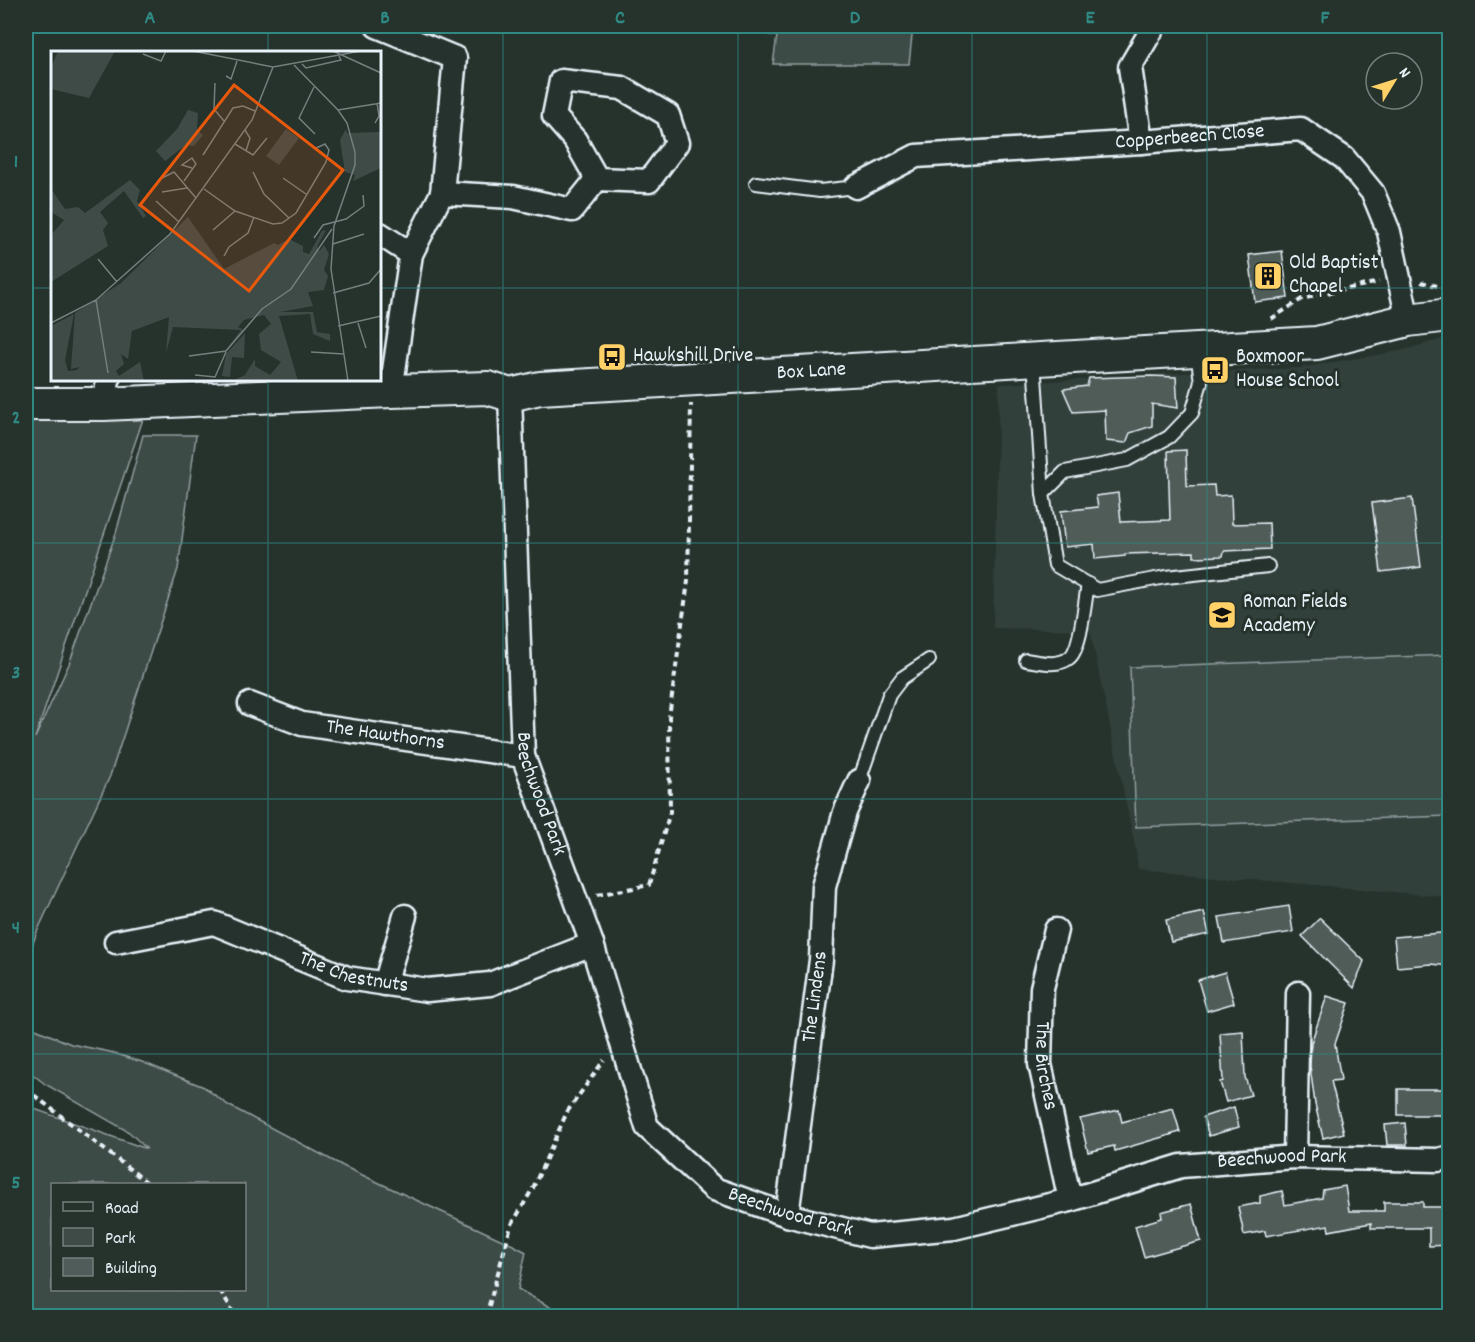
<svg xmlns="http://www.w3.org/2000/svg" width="1475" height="1342" viewBox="0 0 1475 1342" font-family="Dekko,sans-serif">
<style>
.built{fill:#333f3a}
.green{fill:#3e4b47;stroke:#939ea0;stroke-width:1.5;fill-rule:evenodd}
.building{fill:#505c59;stroke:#e8f1f8;stroke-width:1.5}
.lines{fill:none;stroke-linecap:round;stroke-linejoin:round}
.lane-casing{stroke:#e8f1f8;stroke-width:16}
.street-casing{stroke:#e8f1f8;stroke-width:27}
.secondary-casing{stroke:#e8f1f8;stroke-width:36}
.path{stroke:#e8f1f8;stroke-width:4;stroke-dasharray:6 4.5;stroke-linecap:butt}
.lane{stroke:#26332d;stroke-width:12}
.street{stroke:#26332d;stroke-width:22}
.secondary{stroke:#26332d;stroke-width:32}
.grid{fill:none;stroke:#308883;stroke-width:1.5;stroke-opacity:0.55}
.labels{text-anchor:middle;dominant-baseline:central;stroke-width:6;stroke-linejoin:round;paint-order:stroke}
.street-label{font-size:21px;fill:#e8f1f8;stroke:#26332d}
.poi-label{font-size:21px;fill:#e8f1f8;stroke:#26332d;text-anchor:start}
.inset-road{fill:none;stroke:#747f7e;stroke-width:1.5}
.view{fill:#e8590c;fill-opacity:0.15;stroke:#e8590c;stroke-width:3}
.inset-edge{fill:none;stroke:#e8f1f8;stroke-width:3}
.neatline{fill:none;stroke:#308883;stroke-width:2}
.grid-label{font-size:20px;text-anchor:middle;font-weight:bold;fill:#308883}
</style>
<rect width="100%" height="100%" fill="#26332d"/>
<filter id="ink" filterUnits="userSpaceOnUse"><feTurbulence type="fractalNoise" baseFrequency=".0167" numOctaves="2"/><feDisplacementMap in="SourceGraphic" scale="12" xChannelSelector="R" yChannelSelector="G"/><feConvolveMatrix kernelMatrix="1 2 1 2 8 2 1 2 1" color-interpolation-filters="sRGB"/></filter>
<g filter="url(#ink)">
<path class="built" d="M1449,337L1450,526L1444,532L1450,601L1449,897L1138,869L1136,851L1090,630L993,628L999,384L1151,376L1159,374L1299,368L1400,351Z"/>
<g class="green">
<path d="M733,26H913L909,64H773L777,36L732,29Z"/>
<path d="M26,417L143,419L35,738L69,664L116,533L143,435H196L178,569L110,776L37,932L26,963Z"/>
<path d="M1449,655V816L1136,827L1130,667Z"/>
<path d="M26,1025L71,1044L110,1052L142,1062L204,1087L228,1105L345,1167L513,1245L526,1252L518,1289L566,1316H26V1106L147,1149L129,1132L45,1084L30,1072L26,1066ZM52,1184H244V1290H52Z"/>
</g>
<g class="building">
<path d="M1282,251L1288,298L1255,302L1249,255Z"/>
<path d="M1151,376L1176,377L1178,408L1152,404V426L1130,433L1126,443L1106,441L1105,410L1073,412L1063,389L1087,386L1089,378Z"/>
<path d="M1186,450L1187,486L1214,485L1215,496L1231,495L1232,524L1269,523L1270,549L1224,551L1223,556L1194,557V552L1125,554V556L1095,559L1094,544L1065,547L1061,511L1098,507L1096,496L1118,493L1121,522L1170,520L1168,451Z"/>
<path d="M1412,498L1421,567L1381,572L1372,503Z"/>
<path d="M1289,906L1293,932L1224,943L1219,917Z"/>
<path d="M1204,912L1209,934L1171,942L1166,920Z"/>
<path d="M1320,918L1364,961L1354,988L1302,936Z"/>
<path d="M1441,933L1449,934V966L1431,964L1397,967L1394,937Z"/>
<path d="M1225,972L1234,1003L1207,1011L1198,980Z"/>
<path d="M1327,996L1349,1003L1335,1044L1341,1080L1331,1081L1344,1133L1323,1138L1315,1104L1310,1066L1311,1043Z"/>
<path d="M1243,1031L1245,1077L1251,1095L1226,1102L1220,1082L1223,1081L1220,1033Z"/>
<rect x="1398" y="1089" width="51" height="26"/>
<path d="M1234,1107L1239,1127L1209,1136L1203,1117Z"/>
<path d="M1173,1108L1180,1132L1115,1151L1114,1146L1088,1152L1080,1119L1119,1110L1122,1122Z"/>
<path d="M1405,1123L1407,1145H1387L1385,1125Z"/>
<path d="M1345,1186L1349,1211H1384V1202H1423V1207H1449V1245L1429,1246V1228H1371V1223L1329,1231L1328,1225L1266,1236L1265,1231L1244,1235L1238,1207L1260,1203V1196L1282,1191L1285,1205L1322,1198L1323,1190Z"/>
<path d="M1191,1204L1201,1241L1144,1257L1135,1226L1162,1218L1161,1212Z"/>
</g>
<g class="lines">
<g class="lane-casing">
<g id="lane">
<path d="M756,183L820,191L856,187"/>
<path d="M1034,361L1043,494L1055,565L1097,590L1166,577L1268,566"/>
<path d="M1043,494L1065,472L1127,460L1169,437L1192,413L1201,382L1197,352"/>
<path d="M1026,660C1039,662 1058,667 1069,658C1081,650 1085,600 1088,584"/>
<path d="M859,781L889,695L902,678L929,660"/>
</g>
</g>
<g class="street-casing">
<g id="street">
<path d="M377,26L455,58L442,193L411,254L391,391"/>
<path d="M1141,142L1130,67L1154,26"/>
<path id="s1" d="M856,187L916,156L1141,142L1301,129L1344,158L1373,193L1389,232L1408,320"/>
<path d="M442,193L513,197L572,210L597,179L649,181L677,143L668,115L622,88L561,81L554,116L575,140L597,179"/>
<path d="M380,234L411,254"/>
<path id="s2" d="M510,395L523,756L592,944L647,1127L714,1189L787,1215L870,1236L954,1228L1070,1200L1181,1166L1295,1157L1438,1160L1450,1157"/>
<path d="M104,404L108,380"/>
<path id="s3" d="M250,704L302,724L523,756"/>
<path id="s4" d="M1056,930L1042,988L1040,1064L1070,1200"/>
<path id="s5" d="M116,942L214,923L347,978L427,990L490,984L592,944"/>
<path d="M385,984L405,916"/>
<path d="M1295,1157L1298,993"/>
<path id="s6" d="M787,1215L821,960L824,886L845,812L859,781"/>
</g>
</g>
<g class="secondary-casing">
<g id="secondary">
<path id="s7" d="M26,404H104L391,391L488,388L510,395L540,388L1317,343L1408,320L1450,315"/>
</g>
</g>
<g class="path">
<path d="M1421,282L1446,288"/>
<path d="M1271,319L1302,299L1379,282"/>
<path d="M597,895L649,885L670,812L669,717L688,581L691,404"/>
<path d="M26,1089L149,1184"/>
<path d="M220,1290L236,1316"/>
<path d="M486,1316L511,1226L533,1188L567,1112L604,1060"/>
</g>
<use href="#lane" class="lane"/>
<use href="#street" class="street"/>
<use href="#secondary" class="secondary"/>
</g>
</g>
<path class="grid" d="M268,26V52M503,26V1316M738,26V1316M972,26V1316M1207,26V1316M26,288H52M380,288H1450M268,380V1316M26,543H1450M26,799H1450M26,1054H1450"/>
<defs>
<g id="building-square" transform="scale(1.5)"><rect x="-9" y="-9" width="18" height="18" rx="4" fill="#ffd166" stroke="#26332d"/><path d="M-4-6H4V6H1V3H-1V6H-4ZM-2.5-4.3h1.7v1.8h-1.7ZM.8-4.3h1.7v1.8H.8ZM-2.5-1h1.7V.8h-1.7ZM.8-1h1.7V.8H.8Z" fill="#111"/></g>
<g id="bus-square" transform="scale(1.5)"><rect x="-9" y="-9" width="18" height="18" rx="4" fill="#ffd166" stroke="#26332d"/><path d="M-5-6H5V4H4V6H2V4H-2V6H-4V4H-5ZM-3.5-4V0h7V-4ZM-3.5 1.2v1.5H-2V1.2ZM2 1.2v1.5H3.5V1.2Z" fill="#111"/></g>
<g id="school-square" transform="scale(1.5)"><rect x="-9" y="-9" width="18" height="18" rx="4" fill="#ffd166" stroke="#26332d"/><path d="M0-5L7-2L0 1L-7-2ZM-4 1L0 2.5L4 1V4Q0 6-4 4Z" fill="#111"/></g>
</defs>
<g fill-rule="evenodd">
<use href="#building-square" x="1268" y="276"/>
<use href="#bus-square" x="612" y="357"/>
<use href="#bus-square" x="1215" y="370"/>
<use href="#school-square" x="1222" y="615"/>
</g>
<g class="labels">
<g class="street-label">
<text stroke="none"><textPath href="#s1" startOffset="342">Copperbeech Close</textPath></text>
<text stroke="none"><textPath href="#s7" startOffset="788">Box Lane</textPath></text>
<text stroke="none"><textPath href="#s3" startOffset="140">The Hawthorns</textPath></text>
<text stroke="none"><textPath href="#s2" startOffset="402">Beechwood Park</textPath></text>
<text stroke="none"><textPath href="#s5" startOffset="249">The Chestnuts</textPath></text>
<text stroke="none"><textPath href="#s6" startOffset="220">The Lindens</textPath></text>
<text stroke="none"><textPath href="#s4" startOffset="138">The Birches</textPath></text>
<text stroke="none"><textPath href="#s2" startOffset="1428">Beechwood Park</textPath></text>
<text stroke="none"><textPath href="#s2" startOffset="924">Beechwood Park</textPath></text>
</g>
<g class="poi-label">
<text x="1289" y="264">Old Baptist<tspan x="1289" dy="24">Chapel</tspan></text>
<text x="633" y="357">Hawkshill Drive</text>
<text x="1236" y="358">Boxmoor<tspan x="1236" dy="24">House School</tspan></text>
<text x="1243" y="603">Roman Fields<tspan x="1243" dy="24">Academy</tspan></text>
</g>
</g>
<g transform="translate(51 51)">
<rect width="330" height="330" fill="#26332d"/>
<path d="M7,0H64L38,47L0,38V17ZM137,59L147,62L146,79L152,84L143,95L135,94L114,110L105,100L126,78ZM235,78L248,87L228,114L215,105ZM295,78L296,82L330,81V117L302,130L304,124L294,121L289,89ZM79,129L89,139L86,150L95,165L92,167L73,140L49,161L57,172L52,179L57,195L0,231V184L13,169L0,161V138L14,158L27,156L34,162ZM137,166L173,218L223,192L227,194L238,188L252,195V201L258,203L271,180L275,179L266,196L269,200L251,224L273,194L278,203L273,219L277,225L273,239L257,241L262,255L229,261H262L266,281L279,283V290L262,283L259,263L228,265L247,330H181L194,324L204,308V315L219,324L230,311L210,299L208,283L220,273L213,264L193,269L187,276L193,279L167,309L190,279L122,276L115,302L118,266L81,280L77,308L70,303L73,313L65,320L68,325L89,311L93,330H0V275L23,263L14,309L17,320L26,319L28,316L20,318L24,262L70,232ZM194,282L193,307L181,306L179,326L171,325L175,303Z" fill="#3e4b47"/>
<path class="inset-road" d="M142,0L222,16L310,0M282,0L330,22M92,3L110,10L115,0M251,13L255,17L290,9L288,5M243,14L287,59L296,72L304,101V114L283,175L280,218L297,330M175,25L180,28L186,10M164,32L163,58L173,70M263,36L248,67L264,83M287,59L330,52M324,72L328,65L326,52M194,79L199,87L195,100M184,93L202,104L216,87M152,104L182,57L192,55L204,60M202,121L213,143L238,167M232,127L255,143M107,129L123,121L145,147M133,130L145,113L141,107L131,114L141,117M153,138L184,160L222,173L231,172L245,162L275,111L278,99L274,93L263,98M111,141L136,137M105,150L128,171M162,179L184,160M263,187L272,174L295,168L313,155L312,144M282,193L313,183M173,205L178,196L197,182L203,166M47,208L66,231M282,242L318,232L330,218M45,249L57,322M0,272L45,249L119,183L201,69L222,16M307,272L315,297M287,275L330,265M260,301L293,303M138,305L175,300L211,258L240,238L281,178M144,324L164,326L175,301"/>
<path class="view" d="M183,34L292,119L198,240L89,154Z"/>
<rect width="330" height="330" class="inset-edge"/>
</g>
<rect width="1475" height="1342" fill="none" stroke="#26332d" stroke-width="66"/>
<rect x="51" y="1183" width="195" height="108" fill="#26332d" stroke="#747f7e" stroke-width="1.5"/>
<rect x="63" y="1202" width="30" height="9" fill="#26332d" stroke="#747f7e" stroke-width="1.5"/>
<text x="105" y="1213" font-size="18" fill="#e8f1f8">Road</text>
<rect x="63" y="1228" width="30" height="18" fill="#3e4b47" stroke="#747f7e" stroke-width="1.5"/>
<text x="105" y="1243" font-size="18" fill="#e8f1f8">Park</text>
<rect x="63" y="1258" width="30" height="18" fill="#505c59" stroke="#747f7e" stroke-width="1.5"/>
<text x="105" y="1273" font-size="18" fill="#e8f1f8">Building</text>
<g transform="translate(1394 81) rotate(52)"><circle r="28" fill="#26332d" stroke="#747f7e" stroke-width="1.5"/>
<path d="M0-4.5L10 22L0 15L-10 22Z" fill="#ffd166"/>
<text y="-9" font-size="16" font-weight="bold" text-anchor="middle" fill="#e8f1f8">N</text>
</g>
<rect x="33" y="33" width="1409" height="1276" class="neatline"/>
<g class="grid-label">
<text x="150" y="23">A</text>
<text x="385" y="23">B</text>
<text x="620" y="23">C</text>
<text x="855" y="23">D</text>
<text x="1090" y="23">E</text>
<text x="1325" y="23">F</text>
<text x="16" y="167">1</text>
<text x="16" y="423">2</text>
<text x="16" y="678">3</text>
<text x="16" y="933">4</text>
<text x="16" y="1188">5</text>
</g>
</svg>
